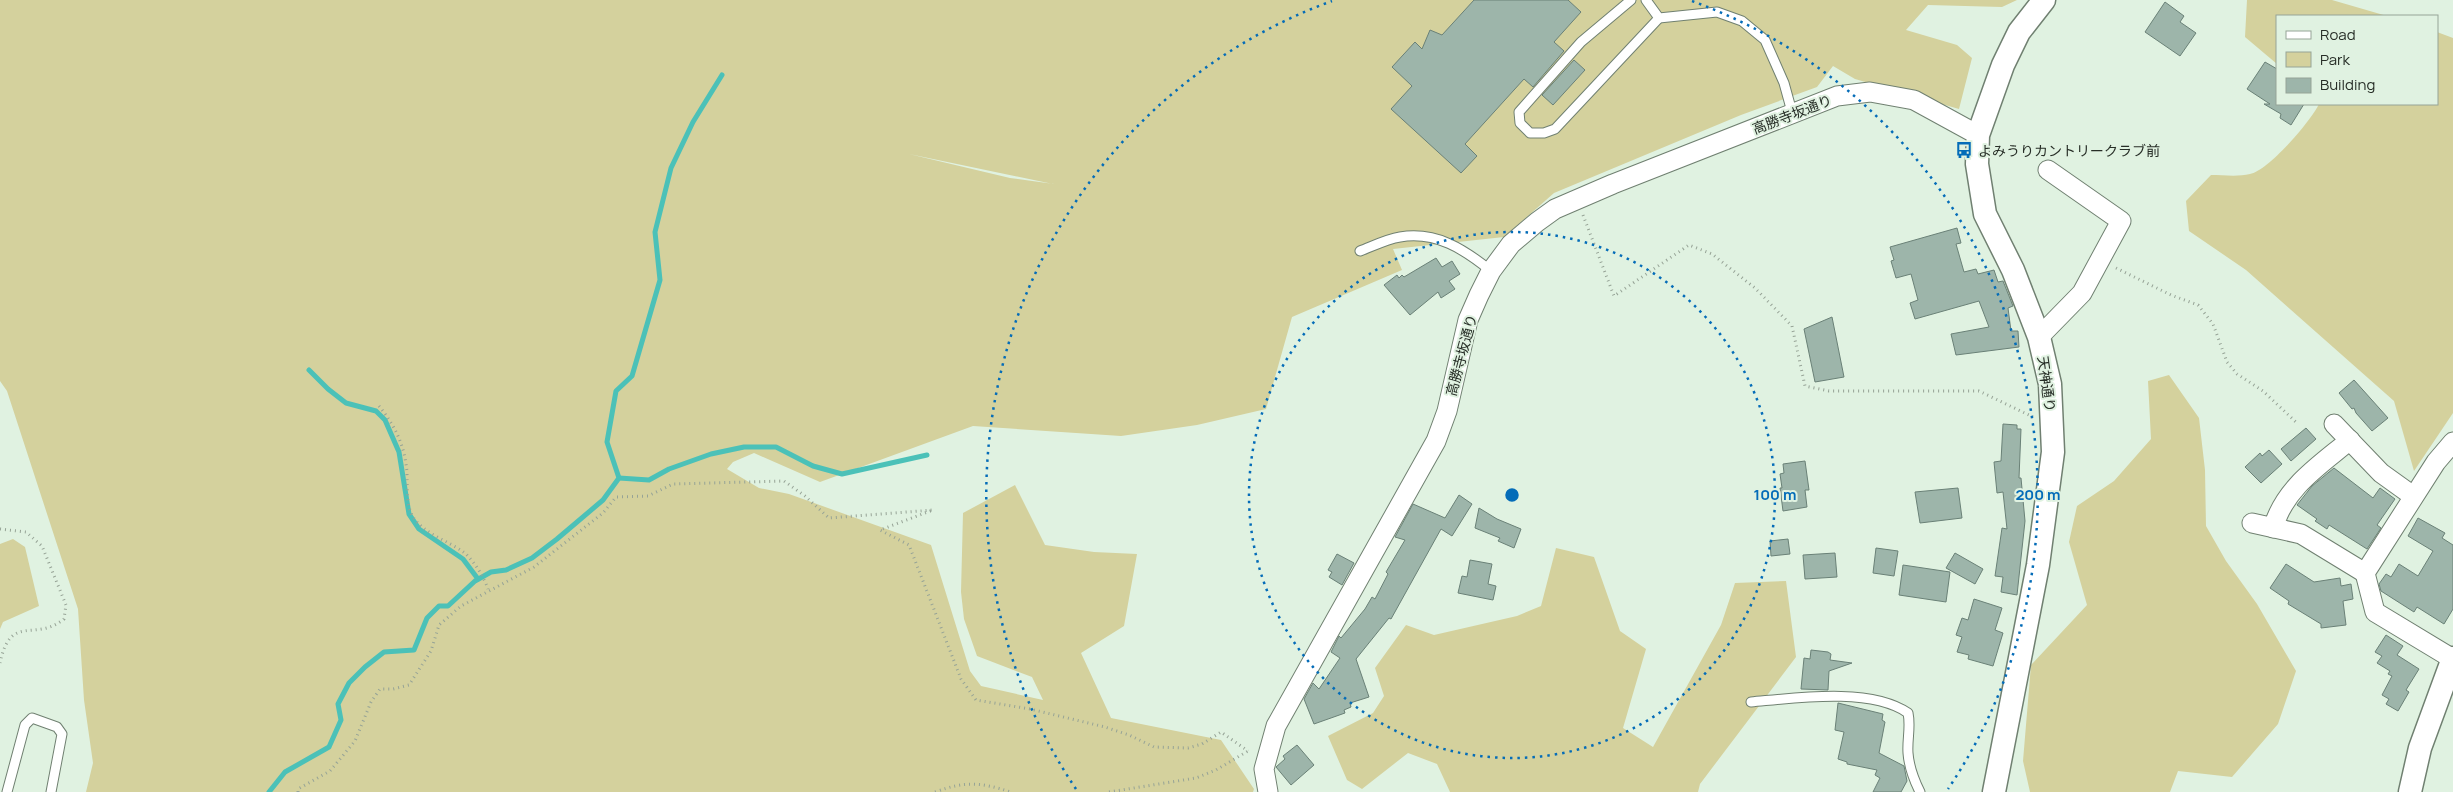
<svg xmlns="http://www.w3.org/2000/svg" width="2453" height="792" viewBox="0 0 2453 792" font-family="Manrope,'Noto Sans JP',sans-serif">
<style>
.green{fill:#d4d19d;fill-rule:evenodd}
.lines{fill:none;stroke-linecap:round;stroke-linejoin:round}
.stream{stroke:#4bc1b8;stroke-width:5}
.building{fill:#9db5aa;stroke:#6a8177}
.service-casing{stroke:#708071;stroke-width:11}
.minor-casing{stroke:#708071;stroke-width:21}
.tertiary-casing{stroke:#708071;stroke-width:25}
.path{stroke:#96a396;stroke-width:3;stroke-dasharray:1 4;stroke-linecap:butt}
.service{stroke:#fff;stroke-width:9}
.minor{stroke:#fff;stroke-width:19}
.tertiary{stroke:#fff;stroke-width:22}
.ring{fill:none;stroke:#046cb8;stroke-width:2.5;stroke-dasharray:2.5 5}
.labels{text-anchor:middle;dominant-baseline:central;stroke-width:4;stroke-linejoin:round;paint-order:stroke}
.street-label{font-size:14px;fill:#272e27;stroke:#e0f2e1}
.poi-label{font-size:14px;fill:#272e27;stroke:#e0f2e1;text-anchor:start}
.centre{fill:#046cb8;stroke:#e0f2e1;stroke-width:2.5}
.ring-label{font-size:15px;text-anchor:middle;font-weight:bold;fill:#046cb8;stroke:#e0f2e1;stroke-width:4;stroke-linejoin:round;paint-order:stroke}
</style>
<rect width="100%" height="100%" fill="#e0f2e1"/>
<g class="green">
<path d="M0,0H2017L2002,7L1928,5L1906,30L1957,45L1972,58L1959,109L1855,79L1833,66L1817,87L1741,115L1554,193L1504,237L1393,249L1402,270L1292,317L1266,409L1197,425L1121,436L973,426L820,482L754,453L733,462L727,469L759,488L789,494L931,545L970,671L981,686L1043,700L1032,677L977,656L964,619L961,592L963,513L1015,485L1045,545L1094,552L1137,554L1124,626L1081,653L1111,718L1221,740L1254,789L1253,792H86L93,763L84,700L78,609L7,391L0,381ZM909,154L1053,184H1054L1010,178Z"/>
<path d="M2247,0H2332L2387,16H2277V64L2245,37Z"/>
<path d="M2437,32L2453,38V413L2414,471L2394,401L2246,270L2189,231L2186,201L2211,175C2223,175 2238,177 2250,174C2268,171 2311,121 2319,104H2437Z"/>
<path d="M2169,375L2199,418L2205,470L2206,526L2226,561L2257,604L2296,671L2278,724L2232,777L2178,771L2170,792H2030L2023,761L2031,665L2087,605L2069,542L2077,506L2114,481L2151,439L2148,381Z"/>
<path d="M13,539L25,547L39,606L3,622L0,629V544Z"/>
<path d="M1556,548L1594,557L1620,631L1646,649L1623,728L1653,747L1721,625L1735,583L1786,581L1796,657L1700,784L1698,792H1450L1437,764L1408,753L1362,789L1347,780L1328,736L1373,713L1384,696L1375,668L1406,625L1434,635L1517,616L1541,606Z"/>
</g>
<g class="lines">
<g class="stream">
<path d="M309,370L328,389L346,403L376,411L385,420L399,452L409,514L419,529L463,559L478,579"/>
<path d="M619,478L649,480L669,469L711,454L744,447H776L813,466L842,474L927,455"/>
<path d="M269,792L285,772L329,747L341,720L338,704L349,683L365,667L384,652L414,650L427,618L439,606H448L475,581L491,572L506,570L532,558L557,539L603,500L619,478L607,442L616,391L632,376L660,280L655,232L671,168L693,122L722,75"/>
</g>
</g>
<g class="building">
<path d="M1474,0H1568L1581,12L1554,42L1564,51L1533,87L1524,79L1465,144L1477,156L1461,173L1391,109L1412,86L1392,67L1415,42L1422,49L1430,30L1442,35Z"/>
<path d="M2165,2L2184,16L2180,22L2196,33L2180,56L2145,32Z"/>
<path d="M1574,60L1585,70L1553,105L1542,95Z"/>
<path d="M2265,62L2277,69V104H2304L2291,125L2280,118L2281,114L2264,104H2270L2247,89Z"/>
<path d="M1957,228L1961,243L1956,244L1964,272L1976,269L1978,274L1994,270L1998,282L2003,281L2013,306L2008,308L2011,331H2018L2019,347L1956,355L1951,334L1989,327L1979,301L1915,319L1910,303L1918,300L1911,274L1896,278L1891,261L1894,260L1890,247Z"/>
<path d="M1436,258L1442,267L1452,261L1460,274L1449,281L1455,289L1441,298L1438,292L1410,315L1384,285L1397,275L1399,278L1402,275L1404,277Z"/>
<path d="M1832,317L1844,377L1815,382L1804,329Z"/>
<path d="M2354,380L2388,418L2372,431L2356,413L2354,408L2352,409L2339,393Z"/>
<path d="M2003,424L2017,425V429H2021L2019,478H2021L2025,521L2017,595L2001,592L2003,577L1995,576L2002,528L2007,529L2003,492L1997,493L1994,462L2001,461Z"/>
<path d="M2306,428L2316,439L2291,461L2281,449Z"/>
<path d="M2269,450L2282,464L2261,483L2245,467L2260,453L2262,456Z"/>
<path d="M1805,461L1809,490H1805L1807,507L1783,511L1780,488H1782L1780,474L1784,473L1783,464Z"/>
<path d="M2334,468L2373,498L2380,488L2395,499L2377,525L2381,528L2367,549L2329,525L2327,529L2315,521L2317,519L2297,505L2312,486Z"/>
<path d="M1958,488L1962,518L1920,523L1915,492Z"/>
<path d="M1459,495L1472,504L1452,536L1441,529L1391,619L1389,618L1356,659L1369,697L1350,703L1351,707L1344,710L1345,713L1314,724L1304,699L1313,683L1319,689L1340,658L1331,652L1339,636L1341,638L1365,609L1372,597L1375,599L1388,574L1386,572L1405,540L1395,537L1413,504L1445,518Z"/>
<path d="M1479,508L1497,519L1521,529L1514,548L1498,541L1500,538L1475,528Z"/>
<path d="M2418,518L2445,533L2442,538L2453,545V609L2444,624L2417,607L2414,612L2381,591L2379,584L2386,574L2391,577L2399,564L2418,576L2433,551L2408,536Z"/>
<path d="M1788,539L1790,554L1771,556L1770,541Z"/>
<path d="M1876,548L1898,551L1894,576L1873,573Z"/>
<path d="M1835,553L1837,577L1805,579L1803,555Z"/>
<path d="M1955,553L1983,569L1975,584L1946,568Z"/>
<path d="M1337,554L1354,563L1342,585L1329,577L1332,572L1328,570Z"/>
<path d="M1470,560L1492,564L1488,584L1496,586L1493,600L1458,593L1462,576L1467,577Z"/>
<path d="M2286,564L2314,582L2340,578L2341,586L2351,584L2353,599L2343,601L2346,625L2321,628V624L2288,604L2289,601L2270,588Z"/>
<path d="M1903,565L1950,572L1946,602L1899,595Z"/>
<path d="M1974,599L2002,608L1995,630L2003,633L1993,666L1968,659L1969,655L1957,652L1962,637L1956,635L1962,618L1968,620Z"/>
<path d="M2386,635L2403,646L2397,655L2419,669L2406,690L2409,692L2398,711L2386,704L2389,699L2382,695L2392,676L2388,674L2390,671L2377,663L2382,656L2375,652Z"/>
<path d="M1811,650L1828,652L1831,654L1830,660L1852,663L1829,671L1828,690L1801,689L1804,658L1810,659Z"/>
<path d="M1838,703L1883,714L1882,720L1885,722L1879,753L1904,766L1907,781L1901,792H1873L1880,778L1875,775L1877,770L1847,764V762L1838,759L1844,732L1835,730Z"/>
<path d="M1297,745L1314,765L1291,785L1276,767L1285,759L1283,756Z"/>
</g>
<g class="lines">
<g class="service-casing">
<g id="service">
<path d="M1631,0L1581,42L1519,112L1520,123L1530,133H1544L1555,129L1659,18"/>
<path d="M1646,0L1659,18L1717,12L1742,21L1765,40L1784,83L1792,112"/>
<path d="M1360,251C1373,246 1387,239 1400,237C1436,231 1464,249 1491,271"/>
<path d="M1751,702C1795,698 1871,687 1908,713C1911,727 1907,739 1908,753C1909,767 1914,780 1920,792"/>
<path d="M7,792L25,725L32,718L57,727L62,734L51,792"/>
</g>
</g>
<g class="minor-casing">
<g id="minor">
<path d="M2039,337L2082,293L2121,221L2048,170"/>
<path d="M2334,424L2381,473L2413,496"/>
<path d="M2453,442L2436,462L2365,573L2375,612L2453,659"/>
<path d="M2252,523L2301,534L2365,573"/>
<path d="M2273,528C2285,487 2319,466 2350,440"/>
<path d="M1268,792L1264,769L1276,726L1436,441L1447,411L1468,320L1479,295L1491,271L1511,244L1537,222L1555,209L1613,184L1837,96L1870,92L1914,100L1978,135"/>
</g>
</g>
<g class="tertiary-casing">
<g id="tertiary">
<path d="M1994,792L2038,565L2053,452L2050,384L2039,337L2013,270L1985,214L1977,164L1978,135L2003,65L2019,32L2044,0"/>
<path d="M2410,792L2420,748L2453,658"/>
</g>
</g>
<g class="path">
<path d="M1583,215L1614,296L1689,245L1712,254L1755,288L1792,326L1805,386L1829,391H1979L2033,417"/>
<path d="M2116,268L2171,295L2198,305L2213,324L2227,362L2237,374L2263,391L2298,424"/>
<path d="M379,406C393,423 403,442 406,464C409,480 404,502 413,517C425,535 450,541 466,554C475,563 484,577 488,589"/>
<path d="M0,529L26,532L42,546L66,605L64,619C34,643 11,612 0,663"/>
<path d="M298,792V789L330,771L355,741L371,702L380,689H393L409,685L431,651L439,625L461,606L534,567L603,513L616,497L648,496L673,484L784,481L805,496L829,518L933,510L880,530L909,545L961,679L976,700L1030,709L1105,727L1129,735L1154,747L1188,748L1202,744L1221,732L1248,751"/>
<path d="M935,792C966,781 979,782 1011,792"/>
<path d="M1109,792L1196,778L1216,770L1248,751"/>
</g>
<use href="#service" class="service"/>
<use href="#minor" class="minor"/>
<use href="#tertiary" class="tertiary"/>
</g>
<g class="ring">
<circle cx="1512" cy="495" r="263"/>
<path d="M1076 789A526 526 0 0 1 1332 1M1692 1A526 526 0 0 1 1948 789"/>
</g>
<defs>
<g id="bus-bare" transform="scale(1.35)"><path d="M-5-6H5V4H4V6H2V4H-2V6H-4V4H-5ZM-3.5-4V0h7V-4ZM-3.5 1.2v1.5H-2V1.2ZM2 1.2v1.5H3.5V1.2Z" fill="#046cb8" stroke="#e0f2e1" stroke-width="2.5" paint-order="stroke"/></g>
</defs>
<g fill-rule="evenodd">
<use href="#bus-bare" x="1964" y="150"/>
</g>
<g class="labels">
<g class="street-label">
<text transform="translate(1792 114) rotate(-21)">高勝寺坂通り</text>
<text transform="translate(1461 355) rotate(-75)">高勝寺坂通り</text>
<text transform="translate(2047 384) rotate(82)">天神通り</text>
</g>
<g class="poi-label">
<text x="1978" y="150">よみうりカントリークラブ前</text>
</g>
</g>
<circle cx="1512" cy="495" r="8" class="centre"/>
<g class="ring-label">
<text x="1775" y="500">100 m</text>
<text x="2038" y="500">200 m</text>
</g>
<rect x="2276" y="15" width="162" height="90" fill="#e0f2e1" stroke="#96a497"/>
<rect x="2286" y="31" width="25" height="8" fill="#ffffff" stroke="#96a497"/>
<text x="2320" y="40" font-size="15" fill="#272e27">Road</text>
<rect x="2286" y="52" width="25" height="15" fill="#d4d19d" stroke="#96a497"/>
<text x="2320" y="65" font-size="15" fill="#272e27">Park</text>
<rect x="2286" y="78" width="25" height="15" fill="#9db5aa" stroke="#96a497"/>
<text x="2320" y="90" font-size="15" fill="#272e27">Building</text>
</svg>
